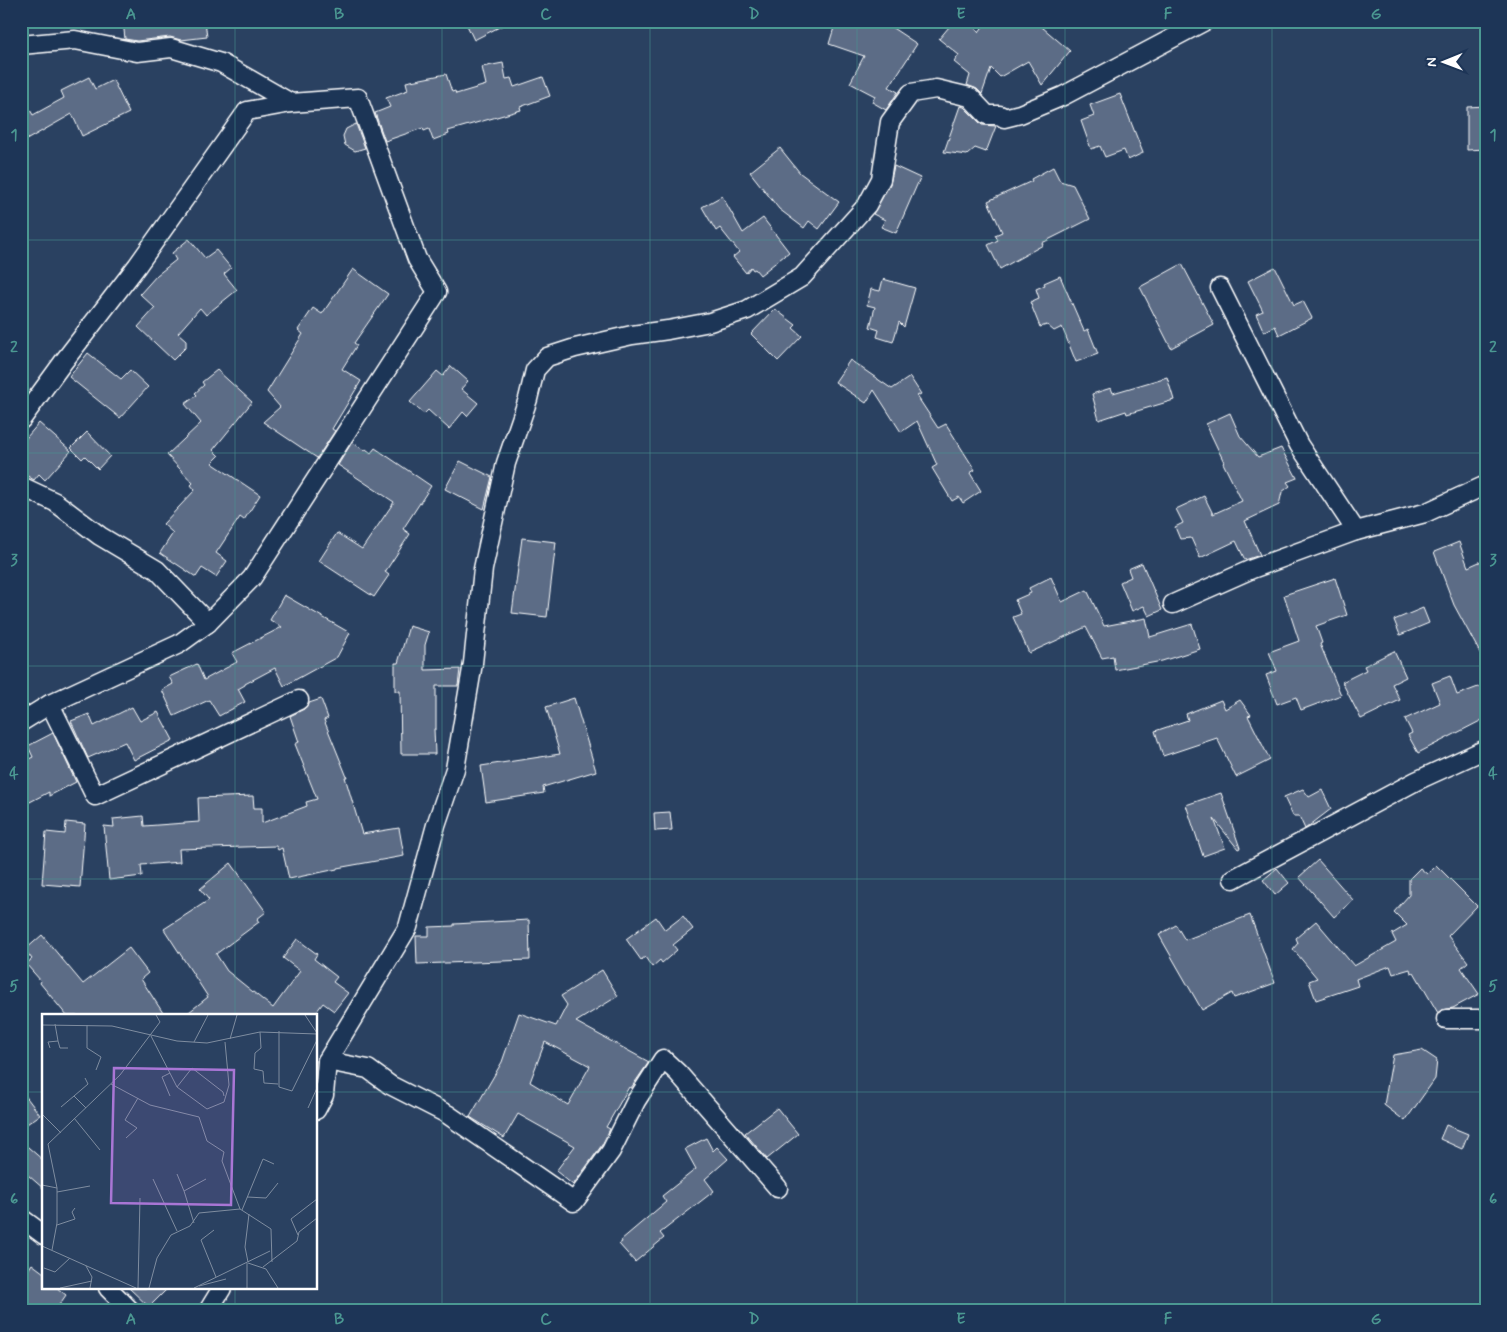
<svg xmlns="http://www.w3.org/2000/svg" width="1507" height="1332" viewBox="0 0 1507 1332" font-family="Mynerve,sans-serif">
<style>
.building{fill:#5b6c86;stroke:#fff;fill-rule:evenodd}
.lines{fill:none;stroke-linecap:round;stroke-linejoin:round}
.minor-casing{stroke:#fff;stroke-width:21}
.minor{stroke:#1d3557;stroke-width:18}
.grid{fill:none;stroke:#4b9892;stroke-width:1;stroke-opacity:0.55}
.inset-road{fill:none;stroke:#7f8da0;stroke-width:1}
.view{fill:#a976d5;fill-opacity:0.15;stroke:#a976d5;stroke-width:2.5}
.inset-edge{fill:none;stroke:#fff;stroke-width:2.5}
.neatline{fill:none;stroke:#4b9892;stroke-width:2}
.grid-label{font-size:16px;text-anchor:middle;font-weight:bold;fill:#4b9892}
</style>
<rect width="100%" height="100%" fill="#2a4161"/>
<filter id="ink" filterUnits="userSpaceOnUse"><feTurbulence type="fractalNoise" baseFrequency=".02" numOctaves="2"/><feDisplacementMap in="SourceGraphic" scale="10" xChannelSelector="R" yChannelSelector="G"/><feConvolveMatrix kernelMatrix="1 2 1 2 8 2 1 2 1" color-interpolation-filters="sRGB"/></filter>
<g filter="url(#ink)">
<g class="building">
<path d="M123,21H205L207,37L181,40L170,37L137,41L125,39Z"/>
<path d="M465,21H511L474,40Z"/>
<path d="M836,21H882L917,44L889,87L898,92L886,110L872,102L875,96L850,83L864,56L829,44Z"/>
<path d="M954,21H966L979,32L987,21H1035L1070,51L1042,85L1028,61L1000,77L991,68L982,94L977,89L967,85L970,75L954,62L959,55L939,39Z"/>
<path d="M503,63L506,79L511,78L514,87L543,77L550,96L520,107L521,110L448,131L449,134L433,140L429,129L424,131L423,128L385,141L375,113L390,107L386,98L408,90L406,82L446,74L452,92L455,91L456,94L486,85L482,67Z"/>
<path d="M89,77L95,89L113,80L129,113L82,136L72,114L21,143V94L33,115L64,98L61,91Z"/>
<path d="M1120,94L1143,153L1128,160L1124,150L1105,157L1100,146L1091,149L1081,121L1094,116L1090,105Z"/>
<path d="M960,106L964,107L982,125L996,126L986,152L975,148L967,155L944,152Z"/>
<path d="M1486,106V149L1467,150V107Z"/>
<path d="M356,124L365,148L355,151L345,145L343,136L346,129Z"/>
<path d="M780,148L800,173L839,202L819,229L809,221L804,228L779,209L750,172Z"/>
<path d="M894,166L920,178L896,233L881,227L885,220L873,214L890,184Z"/>
<path d="M1053,167L1060,181L1073,185L1090,219L1042,243L1043,245L1000,269L988,245L998,240L995,235L1002,232L988,201L1032,181L1031,179Z"/>
<path d="M722,196L743,233L763,218L789,252L760,275L755,269L753,270L751,267L746,273L733,257L739,252L720,228L716,231L702,207Z"/>
<path d="M189,239L205,258L216,250L231,268L224,274L237,290L206,315L200,308L178,333L186,340V347L173,360L138,327L155,308L140,294L157,275L176,260L172,253Z"/>
<path d="M1182,264L1214,325L1171,348L1140,287Z"/>
<path d="M1275,267L1294,305L1303,301L1312,318L1279,335L1275,326L1264,332L1256,314L1263,311L1248,281Z"/>
<path d="M353,269L388,294L354,343L357,345L342,369L361,381L332,429L335,431L317,458L263,422L280,407L267,392L303,334L298,330L313,308L322,314Z"/>
<path d="M1060,276L1084,331L1088,329L1098,354L1076,362L1062,327L1054,331L1047,325L1040,327L1030,302L1039,298L1036,289L1045,285L1044,283Z"/>
<path d="M883,279L915,288L904,327L899,322L893,342L877,337L879,330L870,327L875,307L867,305L871,289L880,291Z"/>
<path d="M775,309L796,325L793,328L802,336L778,361L751,334Z"/>
<path d="M88,353L121,379L130,370L148,387L120,418L69,377Z"/>
<path d="M850,360L892,389L910,377L921,394L917,396L938,428L946,424L975,470L970,473L981,491L963,503L959,497L952,501L932,468L937,465L917,421L901,432L874,390L866,403L835,382Z"/>
<path d="M451,366L468,381L461,389L478,403L467,416L463,412L449,429L428,410L424,414L410,402L437,371L443,376Z"/>
<path d="M217,370L252,402L213,450L219,456L212,463L260,495L244,520L240,517L216,553L227,561L216,577L202,568L196,577L160,553L173,533L163,524L195,490L191,485L193,483L167,455L201,423L185,404L197,395L195,393L204,385L202,382Z"/>
<path d="M1167,377L1174,400L1127,414L1126,411L1099,420L1092,394L1111,388L1113,393Z"/>
<path d="M1230,413L1240,436L1258,457L1281,448L1297,478L1287,482L1290,486L1282,492L1279,505L1245,521L1260,555L1245,560L1236,541L1200,558L1191,538L1180,539L1175,527L1183,523L1176,509L1204,496L1213,514L1242,501L1223,463L1224,462L1206,424Z"/>
<path d="M39,423L71,451L45,480L39,474L34,480L21,472V444Z"/>
<path d="M87,432L110,456L98,469L85,456L82,459L71,448Z"/>
<path d="M352,442L365,451L366,449L371,453L375,448L431,486L403,529L410,534L385,572L389,575L374,597L319,561L337,533L362,549L394,502L338,465Z"/>
<path d="M460,461L492,477L484,509L445,489Z"/>
<path d="M522,538L556,542L547,617L512,613Z"/>
<path d="M1459,542L1468,567L1486,559V664L1454,605L1434,552Z"/>
<path d="M1142,563L1162,610L1149,616L1144,606L1132,611L1120,582L1131,577L1128,569Z"/>
<path d="M1051,577L1062,602L1087,590L1104,626L1146,618L1150,637L1192,624L1200,649L1162,661L1115,670L1113,656L1102,658L1086,627L1029,653L1013,617L1021,614L1015,600L1031,593L1029,588Z"/>
<path d="M1335,578L1347,615L1316,626L1322,643L1320,644L1341,695L1301,710L1296,697L1277,704L1266,675L1277,671L1269,652L1299,641L1284,595Z"/>
<path d="M284,595L350,633L337,657L284,686L275,668L245,684V685L238,689L245,702L219,716L209,700L174,716L162,690L173,684L169,677L197,664L204,680L237,662L232,653L282,627L270,620Z"/>
<path d="M1423,608L1429,623L1400,635L1394,620Z"/>
<path d="M409,626L429,632L425,645V670L460,669L458,686H436V729H434L435,754H401L400,691H395V663H398Z"/>
<path d="M1394,651L1406,677L1392,684L1400,700L1361,719L1342,682L1366,670L1364,666Z"/>
<path d="M1450,676L1457,695L1486,684V718L1418,753L1408,735L1412,733L1405,719L1440,703L1432,683Z"/>
<path d="M574,698L596,771L543,787L544,793L486,802L481,766L560,754L546,707Z"/>
<path d="M321,699L328,718L324,720L347,777H345L362,834L399,828L404,856L337,868V869L289,879L282,848L278,850L276,846L179,849L180,862L141,865L142,876L109,880L104,826L114,827L113,819L143,816L144,826L199,822L198,798L253,796L254,808H262V823L307,806L306,802L317,799L295,744L299,742L290,716L304,709L309,703Z"/>
<path d="M1221,700L1225,709L1240,700L1251,715L1248,716L1270,760L1236,777L1217,738L1163,756L1155,731L1188,720L1186,714Z"/>
<path d="M132,707L140,721L158,712L173,740L134,760L125,742L88,758L71,721L89,714L94,726Z"/>
<path d="M53,733L76,782L49,796V792L26,804L21,795V763L33,757L28,746Z"/>
<path d="M1303,789L1309,797L1322,790L1331,809L1305,829L1299,816H1293L1284,797Z"/>
<path d="M1221,793L1240,848L1238,849L1214,819L1225,848L1203,856L1186,805Z"/>
<path d="M670,812L672,830L655,831L654,813Z"/>
<path d="M66,822L85,824L80,887L42,884L46,832L65,834Z"/>
<path d="M1318,860L1353,900L1334,917L1299,877Z"/>
<path d="M231,863L266,912L257,919L259,922L216,954L227,971L273,1008L300,971L283,958L297,939L317,954L314,959L337,977L333,982L348,993L334,1011L323,1003L313,1016H184L208,997L164,929L209,900L200,889Z"/>
<path d="M1436,865L1477,906L1448,936L1468,962L1461,968L1479,994L1453,1008L1441,1010L1438,1013L1414,972L1411,973L1410,969L1393,974L1390,966L1356,979L1358,986L1316,1000L1309,981L1317,978L1293,949L1298,943L1296,938L1316,921L1354,966L1396,942L1392,934L1407,925L1394,912L1409,895V879L1420,868L1427,874Z"/>
<path d="M1277,868L1289,883L1275,895L1263,880Z"/>
<path d="M1250,915L1275,983L1234,998L1232,993L1202,1010L1159,935L1176,925L1185,940Z"/>
<path d="M683,916L693,929L673,945L677,950L662,963L660,960L652,967L645,957L641,960L626,939L656,917L665,930Z"/>
<path d="M529,920L530,960L417,964L416,936H429V927L454,926V924Z"/>
<path d="M42,935L83,984L129,948L148,973L141,979L165,1016H67L40,983L41,981L26,964L32,959L25,950Z"/>
<path d="M602,970L618,996L576,1022L649,1062L631,1088L629,1087L606,1127L610,1129L602,1145L573,1185L556,1171L575,1146L518,1114L504,1138L470,1117L502,1062L519,1013L556,1026L567,1005L561,996ZM545,1042L590,1066L568,1105L530,1082Z"/>
<path d="M1422,1050L1437,1060L1435,1079L1405,1121L1384,1105L1393,1055Z"/>
<path d="M21,1090L40,1115L21,1128Z"/>
<path d="M777,1108L798,1134L767,1159L745,1133Z"/>
<path d="M1446,1125L1468,1134L1462,1149L1440,1139Z"/>
<path d="M706,1138L713,1151L717,1147L728,1159L705,1179L714,1191L660,1233L664,1238L635,1262L619,1244L622,1242L621,1240L666,1202L662,1196L696,1169L685,1149Z"/>
<path d="M21,1141L44,1161V1189L21,1169Z"/>
<path d="M32,1264L44,1273V1288H57L66,1295L55,1311H21V1266L28,1270Z"/>
<path d="M129,1288H168L149,1307Z"/>
</g>
<g class="lines">
<g class="minor-casing">
<g id="minor">
<path d="M21,45L75,40L137,52L171,48L221,63L291,103L358,98L417,259L437,292L252,578L208,623L179,644L50,704L21,722"/>
<path d="M1220,288L1299,445L1356,531L1425,513L1486,485"/>
<path d="M21,420L64,361L137,266L247,111L291,103"/>
<path d="M21,486L55,502L100,536L157,570L208,623"/>
<path d="M1173,604L1252,569L1356,531"/>
<path d="M50,704L95,796L299,700"/>
<path d="M1233,879L1416,781L1486,749"/>
<path d="M1446,1019H1486"/>
<path d="M327,1061L368,1069L390,1085L447,1114L574,1202L611,1151L636,1101L663,1059L678,1073L778,1188"/>
<path d="M316,1110L324,1095L327,1061L408,927L436,825L455,769L473,663L483,569L506,463L528,399L535,370L547,357L575,348L632,335L668,330L710,322L747,310L802,277L867,205L881,179L890,122L911,93L936,89L970,97L987,115H1000L1004,118L1020,114L1063,96L1205,21"/>
<path d="M21,1218L44,1235"/>
<path d="M108,1288L131,1311"/>
<path d="M208,1311L222,1288"/>
</g>
</g>
<use href="#minor" class="minor"/>
</g>
</g>
<path class="grid" d="M235,21V1016M442,21V1311M650,21V1311M857,21V1311M1065,21V1311M1272,21V1311M21,240H1486M21,453H1486M21,666H1486M21,879H1486M21,1092H44M316,1092H1486M235,1288V1311"/>
<g transform="translate(42 1014)">
<rect width="275" height="275" fill="#2a4161"/>
<path class="inset-road" d="M263,1L275,19M0,11L70,12L135,27L165,29L218,18L275,20M45,11V34L59,43L54,56M237,17V73L250,77L275,26M218,18L219,34L213,39L212,55L221,57L222,69L236,70M109,22L135,73L165,95L182,88L187,71L183,28M188,25L195,1M16,27L18,34H26M152,28L166,1M8,34L6,28L16,27L13,10M69,70L108,91L157,103L165,127L182,138L180,147L198,195L157,199L148,212L129,221L115,244L107,274M135,73L150,54L181,78L182,82M32,82L46,70L43,64M128,82L120,63L128,59M19,93L32,82L44,94M266,94L275,74M0,100L19,119M32,104L58,136M84,124L95,114L83,106L96,84M135,160L142,177M111,165L135,217M0,171L15,174M15,178L48,172M205,183L224,184L236,169M198,195L229,215L230,248M200,196L221,145L232,150M152,209L142,177L164,165M15,211L33,205L30,198L33,194M172,216L159,226L174,263M256,221L249,205L275,185M0,232L94,274M10,236L15,209V174L6,130L78,61L118,8L114,1M206,248L203,233L207,200M205,249V274M206,249L224,255L236,274M44,252L50,263L48,274M221,253L255,227L257,218L275,204M2,254L13,258L28,244M157,272L184,265M18,274L50,267M96,274L98,184M152,274L228,237"/>
<path class="view" d="M72,54L192,56L189,191L69,189Z"/>
<rect width="275" height="275" class="inset-edge"/>
</g>
<rect width="1507" height="1332" fill="none" stroke="#1d3557" stroke-width="55"/>
<g transform="translate(1444 62) rotate(269)" stroke="#1d3557" stroke-width="4" paint-order="stroke">
<path d="M0-4L9 19L0 12L-9 19Z" fill="#ffffff"/>
<text y="-8" font-size="14" font-weight="bold" text-anchor="middle" fill="#ffffff">N</text>
</g>
<rect x="28" y="28" width="1452" height="1276" class="neatline"/>
<g class="grid-label">
<text x="131" y="19">A</text>
<text x="339" y="19">B</text>
<text x="546" y="19">C</text>
<text x="754" y="19">D</text>
<text x="961" y="19">E</text>
<text x="1168" y="19">F</text>
<text x="1376" y="19">G</text>
<text x="14" y="140">1</text>
<text x="1493" y="140">1</text>
<text x="14" y="352">2</text>
<text x="1493" y="352">2</text>
<text x="14" y="565">3</text>
<text x="1493" y="565">3</text>
<text x="14" y="778">4</text>
<text x="1493" y="778">4</text>
<text x="14" y="991">5</text>
<text x="1493" y="991">5</text>
<text x="14" y="1204">6</text>
<text x="1493" y="1204">6</text>
<text x="131" y="1324">A</text>
<text x="339" y="1324">B</text>
<text x="546" y="1324">C</text>
<text x="754" y="1324">D</text>
<text x="961" y="1324">E</text>
<text x="1168" y="1324">F</text>
<text x="1376" y="1324">G</text>
</g>
</svg>
